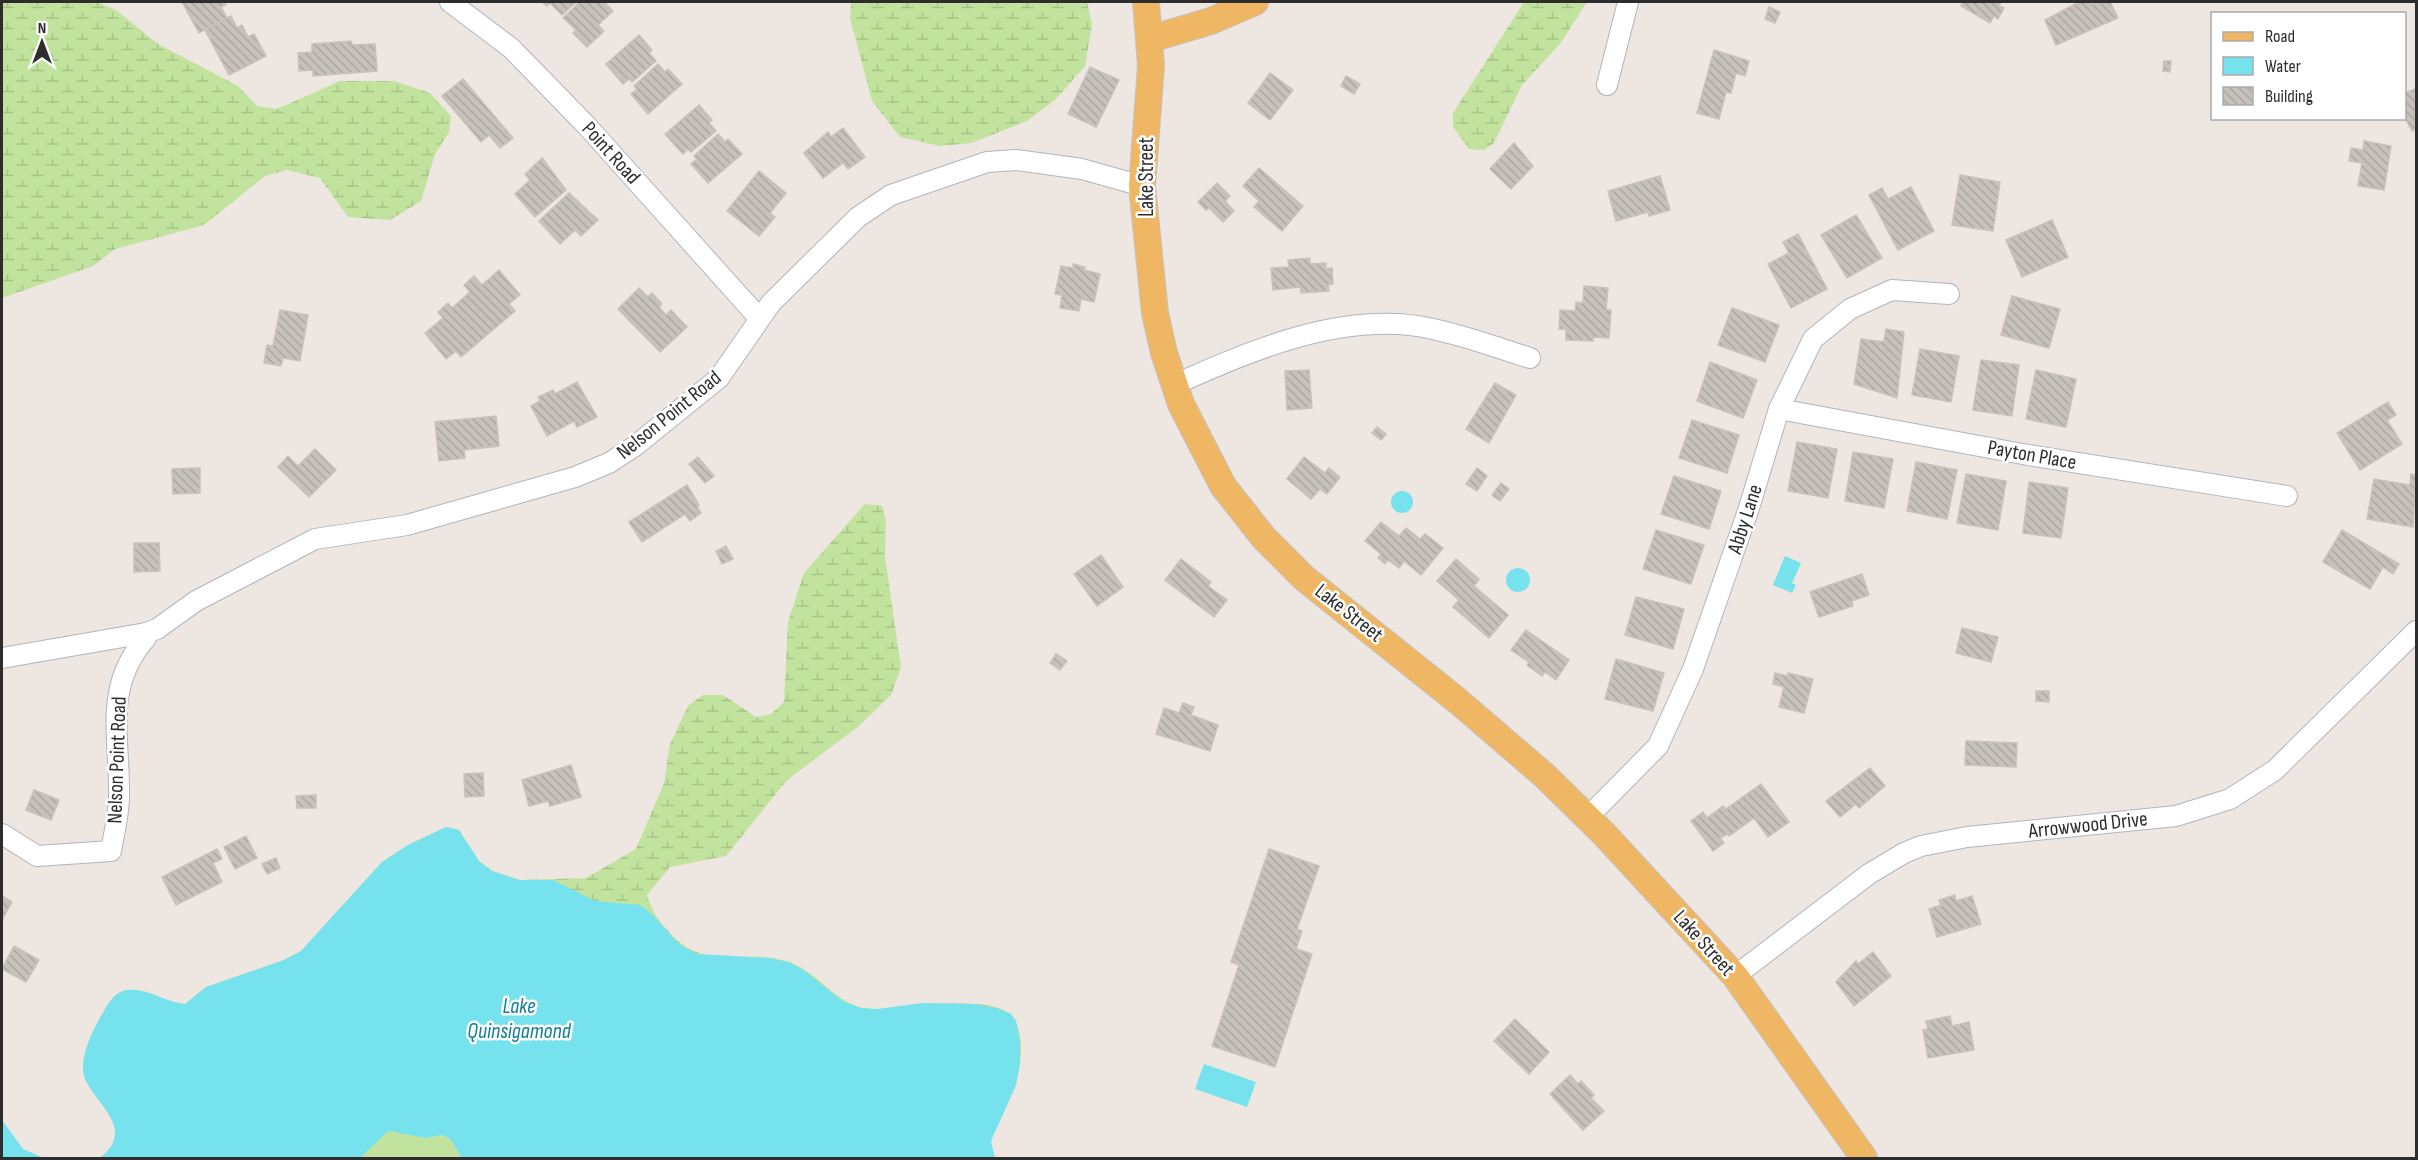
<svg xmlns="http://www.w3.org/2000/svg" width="2418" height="1160" viewBox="0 0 2418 1160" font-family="'Sofia Sans Condensed',sans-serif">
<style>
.wetland{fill:url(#wetland-marsh)}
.park{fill:#c2e39e}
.water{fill:#76e2ed}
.building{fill:url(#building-back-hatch);stroke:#cac1b9;stroke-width:1.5}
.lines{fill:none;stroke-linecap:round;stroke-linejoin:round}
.minor-casing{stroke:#b0b5bd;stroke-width:22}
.major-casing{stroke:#c4c4c4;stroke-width:28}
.minor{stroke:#fff;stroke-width:20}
.major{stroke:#efb664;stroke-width:26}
.labels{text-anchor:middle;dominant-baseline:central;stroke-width:5;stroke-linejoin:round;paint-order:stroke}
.street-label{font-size:21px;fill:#2d2d2d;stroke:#fff}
.water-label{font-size:22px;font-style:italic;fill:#108097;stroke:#fff}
</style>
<defs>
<pattern id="wetland-marsh" width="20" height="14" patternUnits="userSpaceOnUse" patternTransform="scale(1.5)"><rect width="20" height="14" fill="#c2e39e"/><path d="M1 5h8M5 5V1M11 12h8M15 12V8" fill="none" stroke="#a7c388"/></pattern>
<pattern id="building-back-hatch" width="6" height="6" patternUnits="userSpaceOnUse" patternTransform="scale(1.5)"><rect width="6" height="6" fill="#c7c1bb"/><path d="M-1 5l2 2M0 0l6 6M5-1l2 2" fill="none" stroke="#aba6a1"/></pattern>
</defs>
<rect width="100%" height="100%" fill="#eee6e0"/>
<g class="wetland">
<path d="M2,2H97L116,10L158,44L238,86L257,106L277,109L340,81H394L430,93L451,116L449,132L435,154L421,201L390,220L348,217L320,178L287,170L265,176L204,225L115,249L93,266L2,298Z"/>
<path d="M851,2H1087L1092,24L1085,66L1055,100L1027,121L971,143L940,146L900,137L872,101L850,18Z"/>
<path d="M1524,2H1587L1560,44L1522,85L1494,143L1484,150L1469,149L1453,127V113Z"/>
<path d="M865,504L882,506L886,520L885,556L901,668L891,695L859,726L787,780L726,856L670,867L647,895C652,912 658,920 670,933C705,973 746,947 789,962C823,974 839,1012 879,1009C905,1007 1002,992 1015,1020C1030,1051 1015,1088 1002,1116C999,1123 991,1134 991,1141C990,1146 994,1154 995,1158H462L451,1140L443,1135L379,1141L369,1148L332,1158H100C141,1126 86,1099 83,1071C82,1054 92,1032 100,1018C106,1008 111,995 123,991C143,985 165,1003 185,1004L206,987L284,960L301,951L382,862L408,845L446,827L459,830L479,861L492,871L520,880L586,878L636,849L664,783L670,744L688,706L703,695H723L756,717L771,714L784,702L788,622L804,573Z"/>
</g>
<path class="park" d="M388,1131L426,1138L443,1135L451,1140L462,1158H359Z"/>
<g class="water">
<circle cx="1402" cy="502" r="11"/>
<path d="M1785,556L1801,563L1792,583L1796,585L1792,593L1773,585Z"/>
<circle cx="1518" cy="580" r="12"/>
<path d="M446,827L459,830L479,861L492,871L520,880H553L595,901L640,905L653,915L679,944L697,954L769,958L789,962L805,971L841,1000L860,1008L878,1009L922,1003L974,1004L997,1008L1011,1014L1016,1021L1020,1041V1064L1016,1085L991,1141L995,1158H462L451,1140L443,1135L426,1138L388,1131L360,1158H100C141,1126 86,1099 83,1071C82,1054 92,1032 100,1018C106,1008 111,995 123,991C143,985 165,1003 185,1004L206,987L284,960L301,951L382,862L408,845Z"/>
<path d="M1204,1064L1256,1082L1247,1107L1195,1089Z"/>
<path d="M2,1120L23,1149L44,1158H2Z"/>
</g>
<g class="building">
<path d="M182,2H224L226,5L221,7L227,18L199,33Z"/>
<path d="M542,2H576L562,15L550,3L547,6Z"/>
<path d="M580,2H604L613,11L598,25L604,31L587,47L573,33L576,30L563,18Z"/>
<path d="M1963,2H2001L1999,6L2004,8L1998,19L1994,16L1990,23L1961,6Z"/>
<path d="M2079,2H2089L2090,4L2110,2L2118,18L2056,45L2045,20Z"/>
<path d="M1769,7L1780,12L1775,23L1765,19Z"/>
<path d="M231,16L237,28L242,25L248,37L254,34L266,56L229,75L205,30Z"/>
<path d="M639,35L652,50L649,53L656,61L632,82L629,79L623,84L606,64Z"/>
<path d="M351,41L352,45L375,44L377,71L313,76V70L299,71L298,53L312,52V44Z"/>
<path d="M1714,50L1749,61L1745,76L1736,73L1731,93L1726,92L1719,119L1697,113Z"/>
<path d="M2164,61H2171L2170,72L2163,71Z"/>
<path d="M658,64L665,72L668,69L682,84L648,114L631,94L637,89L634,86Z"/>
<path d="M1090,67L1119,80L1096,127L1068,114Z"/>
<path d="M1270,73L1293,90L1270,120L1248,103Z"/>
<path d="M1346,76L1360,84L1354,94L1341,86Z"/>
<path d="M463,79L513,138L500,148L489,135L481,142L442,96Z"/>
<path d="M2415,89L2416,129L2412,131L2404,116V93Z"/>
<path d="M699,105L712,120L709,123L716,131L691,152L688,149L683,154L665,134Z"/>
<path d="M843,128L865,157L848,169L843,163L823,178L804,153L828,132L831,137Z"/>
<path d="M718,134L725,142L728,139L742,154L708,183L691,164L697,159L694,156Z"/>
<path d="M2364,141L2391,146L2384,190L2358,186L2362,163L2349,161L2351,148L2363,150Z"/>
<path d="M1514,143L1533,166L1511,189L1490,169Z"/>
<path d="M542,158L566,190L535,217L515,194L530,180L525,174Z"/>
<path d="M1259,168L1303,206L1282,231L1254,207L1259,201L1243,186Z"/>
<path d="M759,171L786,193L770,213L775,217L759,236L727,211Z"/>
<path d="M1960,175L2000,182L1993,231L1952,225Z"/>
<path d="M1660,176L1670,210L1649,216L1648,212L1616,221L1608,191Z"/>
<path d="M1217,183L1230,196L1225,201L1234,211L1223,222L1209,208L1206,210L1198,202Z"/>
<path d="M1911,187L1934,231L1898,250L1869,195L1882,188L1888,199Z"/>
<path d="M569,193L598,220L581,236L575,230L560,244L539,221Z"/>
<path d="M1856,215L1882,258L1847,278L1821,235Z"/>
<path d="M2052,220L2068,257L2022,277L2006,240Z"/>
<path d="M1798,234L1827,289L1791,308L1768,264L1789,253L1783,242Z"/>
<path d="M1310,258V264L1326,263V269L1332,268L1333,284L1328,285L1329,291L1301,293L1300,287L1273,290L1271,268L1289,267L1288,260Z"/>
<path d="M1073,264L1085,267L1084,270L1100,274L1094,302L1081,299L1079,311L1060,308L1062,295L1055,294L1061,266L1073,268Z"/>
<path d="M499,270L520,295L509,304L515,311L461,357L456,351L446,359L425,333L443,318L438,312L448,303L452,308L470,292L464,285L474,276L482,285Z"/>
<path d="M1584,286L1608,288L1606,310H1611L1609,338L1593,337V341L1566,340V329H1559L1560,310L1575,311L1576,302L1583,303Z"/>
<path d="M639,288L648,297L652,293L662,304L659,307L666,315L671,310L687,327L660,352L618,309Z"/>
<path d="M2012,296L2060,309L2049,348L2001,335Z"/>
<path d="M1732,308L1779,325L1765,362L1718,345Z"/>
<path d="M280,310L308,315L300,361L283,358L281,366L264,363L267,345L273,346Z"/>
<path d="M1886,329L1904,332L1897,398L1854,384L1861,339L1884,342Z"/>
<path d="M1920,349L1959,356L1951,402L1912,395Z"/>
<path d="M1981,360L2019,365L2012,416L1973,410Z"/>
<path d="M1710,362L1757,380L1743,418L1697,401Z"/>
<path d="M1309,370L1312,408L1287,410L1285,371Z"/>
<path d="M2036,370L2076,379L2066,427L2026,419Z"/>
<path d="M577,382L597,417L577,427L574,421L547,436L531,406L540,401L538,397L553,390L555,394Z"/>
<path d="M1495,383L1516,395L1489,443L1466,429Z"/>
<path d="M2388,402L2396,415L2387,420L2402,444L2360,470L2337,433Z"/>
<path d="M496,416L499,446L464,450L465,458L439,461L435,422Z"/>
<path d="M1692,420L1739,435L1727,473L1679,458Z"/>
<path d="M1377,427L1386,434L1381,440L1372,433Z"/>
<path d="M1797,442L1837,449L1828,498L1788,491Z"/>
<path d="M315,449L336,470L309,497L278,467L288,456L298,466Z"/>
<path d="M1853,452L1893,459L1884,508L1845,501Z"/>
<path d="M698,457L714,476L705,483L689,464Z"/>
<path d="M1304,457L1325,473L1329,468L1340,477L1327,494L1320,489L1311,499L1287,479Z"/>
<path d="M1916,462L1957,470L1947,519L1907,511Z"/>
<path d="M200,468V493L173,494L172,469Z"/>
<path d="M1477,468L1487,476L1477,491L1466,484Z"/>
<path d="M1966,474L2006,481L1998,530L1957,523Z"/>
<path d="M2411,474L2416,475L2413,527L2367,519L2374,479L2410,485Z"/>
<path d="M1674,476L1721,491L1709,529L1661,514Z"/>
<path d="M2029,482L2068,488L2061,538L2023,533Z"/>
<path d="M1501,483L1509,489L1500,501L1492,495Z"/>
<path d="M687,485L699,505L697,507L701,513L690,521L685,514L642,542L629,522Z"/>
<path d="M1381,522L1399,536L1406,528L1420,539L1425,534L1443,548L1421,575L1404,561L1399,568L1388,560L1385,564L1378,558L1381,554L1365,541Z"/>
<path d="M1656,530L1704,545L1691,584L1643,569Z"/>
<path d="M2342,530L2399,564L2393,574L2383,567L2370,589L2323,562Z"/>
<path d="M134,543H159L160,571L134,572Z"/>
<path d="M726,546L733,559L722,564L716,551Z"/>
<path d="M1101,555L1123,587L1097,606L1074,574Z"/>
<path d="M1181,559L1211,582L1208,586L1227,600L1214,617L1165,580Z"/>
<path d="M1456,559L1479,579L1474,586L1508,615L1489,638L1453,607L1459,600L1437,581Z"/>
<path d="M1862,574L1869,595L1852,601L1853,606L1819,617L1810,592Z"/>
<path d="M1636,597L1684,609L1673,649L1625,635Z"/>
<path d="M1962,628L1998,637L1991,662L1956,653Z"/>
<path d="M1526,630L1569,660L1556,680L1545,672L1542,676L1527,665L1529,662L1511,650Z"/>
<path d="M1056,654L1067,661L1060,670L1050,663Z"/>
<path d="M1616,659L1664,673L1653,711L1605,699Z"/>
<path d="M1775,673L1788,676V673L1813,679L1804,713L1779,707L1784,687L1773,684Z"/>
<path d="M2036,691H2049V702L2036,701Z"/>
<path d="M1183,703L1194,707L1191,715L1218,725L1210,751L1156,734L1164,708L1179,713Z"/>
<path d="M1966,741L2017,743L2016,767L1965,765Z"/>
<path d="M571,765L581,797L550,806L548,801L529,806L522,780Z"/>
<path d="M1870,768L1885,786L1859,808L1856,804L1840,817L1826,801Z"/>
<path d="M483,773L484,796L465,797L464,774Z"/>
<path d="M1761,784L1789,822L1768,837L1754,818L1729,836L1727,834L1720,838L1724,843L1713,851L1691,821L1703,812L1707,818L1723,806L1726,809Z"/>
<path d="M34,790L59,800L51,820L26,810Z"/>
<path d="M316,795V808H297L296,796Z"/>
<path d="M246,836L257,858L235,869L224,847Z"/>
<path d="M217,849L222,859L213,863L222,882L176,905L162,877Z"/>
<path d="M1269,849L1319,866L1297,929L1302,931L1296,949L1312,954L1275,1067L1212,1046L1239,965L1231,962Z"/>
<path d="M276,858L280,868L267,874L262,864Z"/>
<path d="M1955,895L1956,901L1972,896L1981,924L1937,937L1929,909L1941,905L1939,900Z"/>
<path d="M2,896L12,902L2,920Z"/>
<path d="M14,946L39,960L26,982L2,969Z"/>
<path d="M1873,952L1891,976L1854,1006L1836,982L1856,961L1858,964Z"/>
<path d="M1950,1016L1952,1026L1969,1022L1974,1050L1928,1058L1923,1030L1928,1029L1926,1021Z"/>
<path d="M1515,1019L1549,1052L1529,1074L1494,1041Z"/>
<path d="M1570,1075L1578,1084L1581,1081L1594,1095L1591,1098L1604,1111L1583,1130L1550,1094Z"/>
</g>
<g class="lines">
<g class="minor-casing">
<g id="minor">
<path d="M450,2L511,48L587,126L759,318"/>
<path d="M1607,85L1628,2"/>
<path d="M1174,385C1250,350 1348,309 1433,329C1466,336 1498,348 1530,358"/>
<path d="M1779,409L2028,455L2287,496"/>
<path d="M146,633L157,629L196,601L315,539L407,525L575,477L609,463L635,446L719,378L771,303L858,217L891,195L987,162L1016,160L1082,169L1142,186"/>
<path d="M2,658L146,633V638C103,687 120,736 119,796C119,814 114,833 111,851L37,856L2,834"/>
<path d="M1588,817L1658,746L1693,669L1749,508L1779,409L1813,339L1850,309L1892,290L1949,294"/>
<path d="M1735,976L1869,874L1904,853L1921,846L1967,837L2176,816L2230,799L2275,770L2416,631"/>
</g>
</g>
<g class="major-casing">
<g id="major">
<path d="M1146,2L1151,66L1142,186L1155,313L1164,353L1181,404L1223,486L1264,538L1304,578L1459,702L1545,776L1604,834L1735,976L1864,1158"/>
<path d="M1150,39L1211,21L1255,2"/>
</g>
</g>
<use href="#minor" class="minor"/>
<use href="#major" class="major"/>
</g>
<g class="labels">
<g class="street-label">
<text transform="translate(611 153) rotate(48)">Point Road</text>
<text transform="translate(1146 177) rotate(-90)">Lake Street</text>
<text transform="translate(669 415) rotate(-39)">Nelson Point Road</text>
<text transform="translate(2032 455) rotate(10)">Payton Place</text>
<text transform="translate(1745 519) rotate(-72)">Abby Lane</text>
<text transform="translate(1349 613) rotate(38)">Lake Street</text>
<text transform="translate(117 760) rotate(-88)">Nelson Point Road</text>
<text transform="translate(2088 825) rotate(-6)">Arrowwood Drive</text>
<text transform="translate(1704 943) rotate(48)">Lake Street</text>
</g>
<g class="water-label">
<text x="519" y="1006">Lake<tspan x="519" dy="25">Quinsigamond</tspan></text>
</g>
</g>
<rect width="2418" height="1160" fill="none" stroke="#2d2d2d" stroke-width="6"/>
<rect x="2211" y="12" width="195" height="108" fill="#ffffff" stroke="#ababab" stroke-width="1.5"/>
<rect x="2223" y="32" width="30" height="9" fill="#efb664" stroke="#ababab" stroke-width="1.5"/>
<text x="2265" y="42" font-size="18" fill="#2d2d2d">Road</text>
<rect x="2223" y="57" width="30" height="18" fill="#76e2ed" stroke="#ababab" stroke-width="1.5"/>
<text x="2265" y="72" font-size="18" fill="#2d2d2d">Water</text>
<rect x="2223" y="87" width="30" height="18" fill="url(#building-back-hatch)" stroke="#ababab" stroke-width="1.5"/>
<text x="2265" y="102" font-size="18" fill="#2d2d2d">Building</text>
<g transform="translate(42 42)" stroke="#ffffff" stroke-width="4.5" paint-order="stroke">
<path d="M0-4.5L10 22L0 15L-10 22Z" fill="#2d2d2d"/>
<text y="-9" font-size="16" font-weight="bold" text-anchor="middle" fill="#2d2d2d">N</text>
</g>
</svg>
